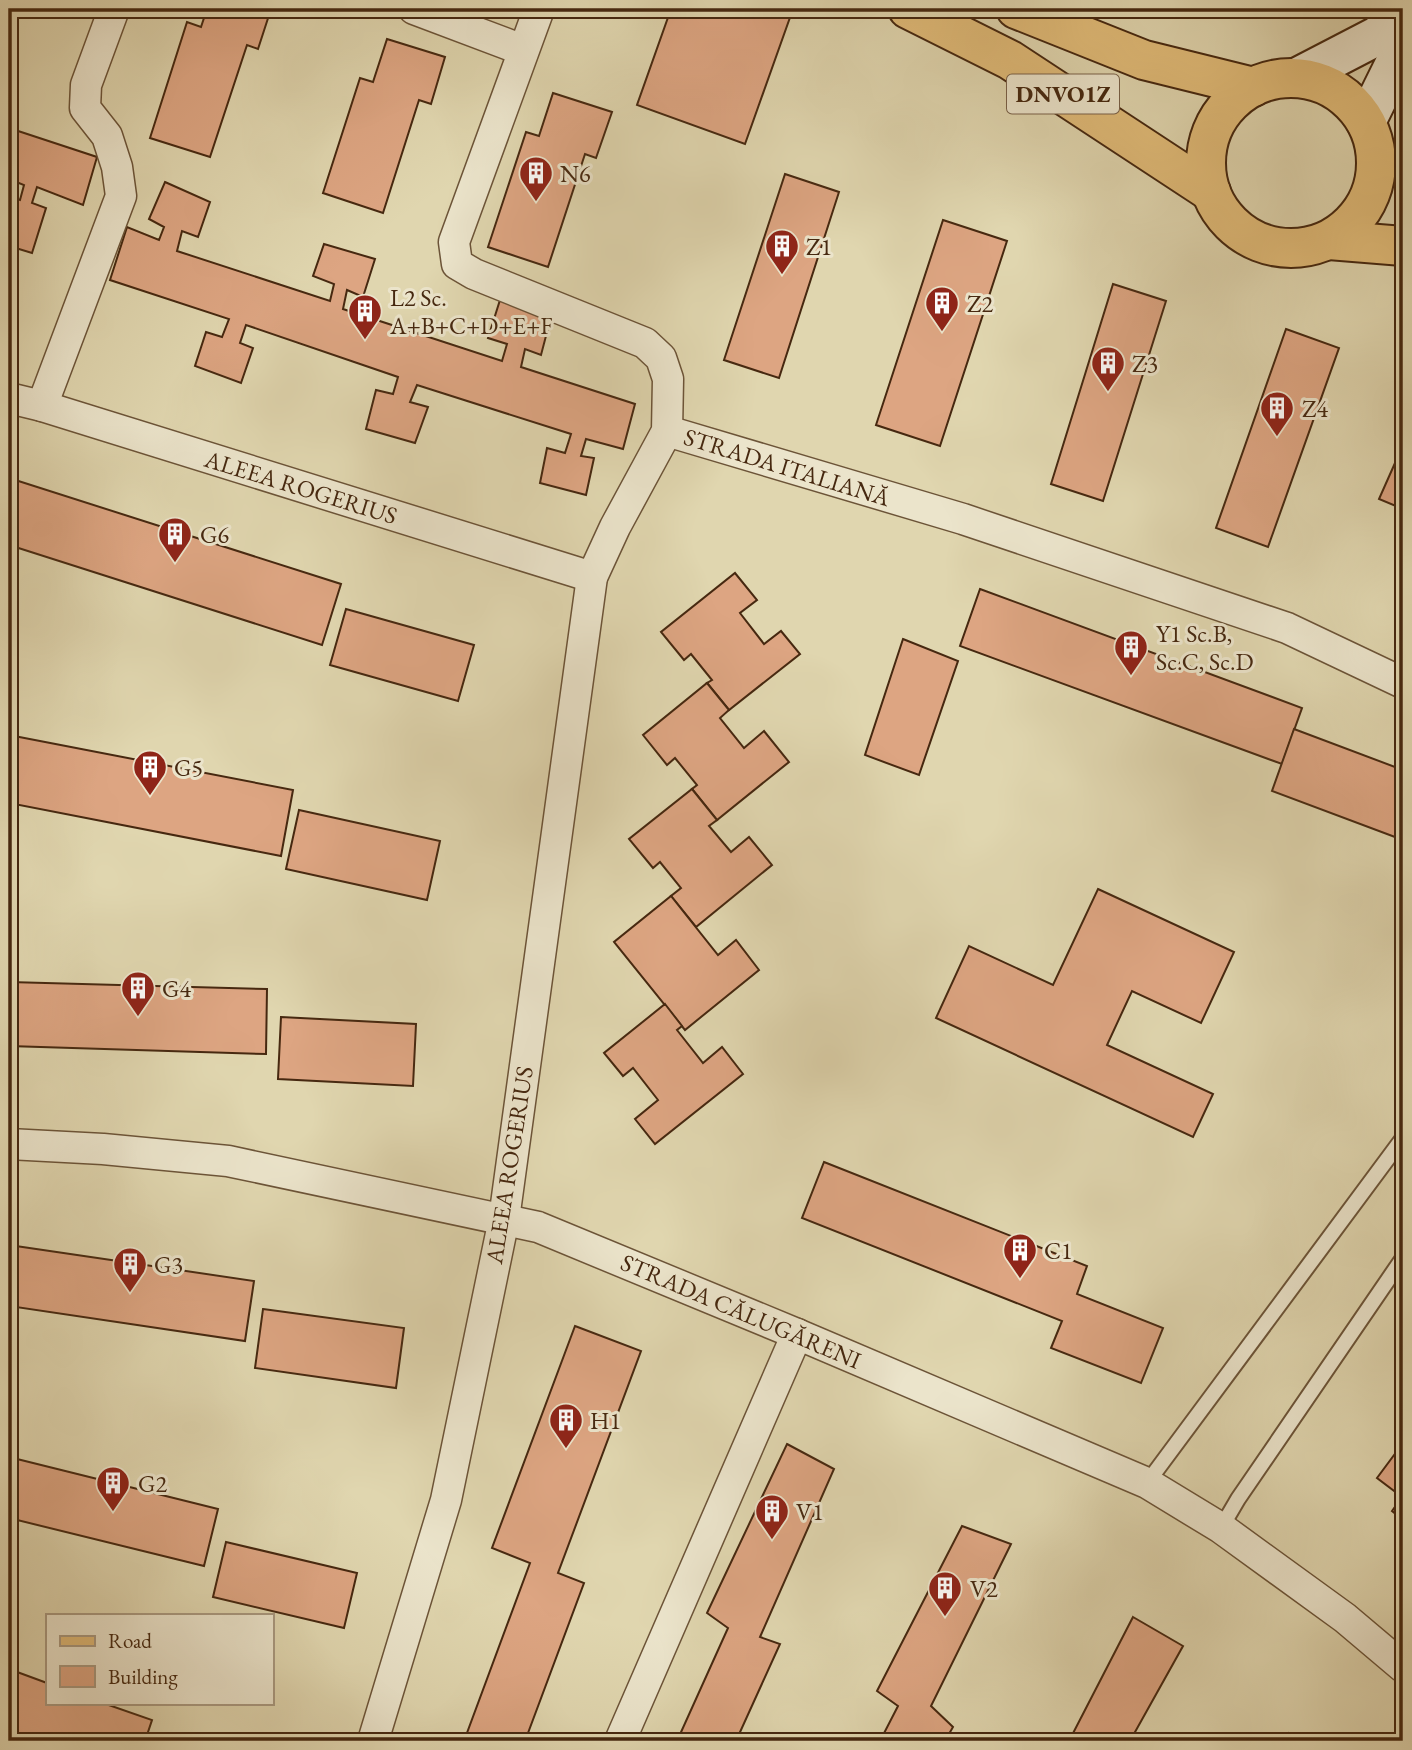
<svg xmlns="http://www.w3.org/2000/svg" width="1412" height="1750" viewBox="0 0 1412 1750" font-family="'EB Garamond',serif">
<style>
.building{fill:#dda582;stroke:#462810;stroke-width:2}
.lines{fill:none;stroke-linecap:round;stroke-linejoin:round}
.lane-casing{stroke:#6c5438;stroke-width:18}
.street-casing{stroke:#6c5438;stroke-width:33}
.secondary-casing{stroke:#462810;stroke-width:42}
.primary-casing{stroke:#462810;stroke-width:42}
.lane{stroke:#ebe4cb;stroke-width:14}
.street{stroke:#ebe4cb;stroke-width:30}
.secondary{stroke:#ebe4cb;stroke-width:38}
.primary{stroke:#e0bb78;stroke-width:38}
.labels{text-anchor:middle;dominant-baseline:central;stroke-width:6;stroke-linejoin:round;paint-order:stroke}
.shield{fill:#ebe4cb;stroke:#786048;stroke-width:2}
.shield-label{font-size:23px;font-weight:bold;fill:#462810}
.poi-label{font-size:24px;fill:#462810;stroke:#ebe4cb;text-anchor:start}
.street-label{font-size:24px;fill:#462810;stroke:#ebe4cb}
</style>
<rect width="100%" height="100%" fill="#e0d6af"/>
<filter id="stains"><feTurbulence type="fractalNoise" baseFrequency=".00286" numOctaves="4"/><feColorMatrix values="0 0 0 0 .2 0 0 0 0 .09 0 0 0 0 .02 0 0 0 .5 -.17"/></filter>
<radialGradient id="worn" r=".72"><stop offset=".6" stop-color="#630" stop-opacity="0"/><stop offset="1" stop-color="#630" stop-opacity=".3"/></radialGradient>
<g class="building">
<path d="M207,9H271L258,49L247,45L210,157L150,138L187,22L201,27Z"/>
<path d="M671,9H793L745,144L637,105Z"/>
<path d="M387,39L445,57L431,104L419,100L383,213L323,193L360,78L373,82Z"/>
<path d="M553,93L612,112L596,158L585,154L548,267L488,247L526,132L539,136Z"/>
<path d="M9,128L97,157L83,205L37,187L32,203L46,208L32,253L9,246V196L20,200L24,185L9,179Z"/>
<path d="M785,174L839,192L779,378L724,360Z"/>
<path d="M165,182L210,202L198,237L182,231L177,251L330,301L334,284L313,276L324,244L375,259L363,297L347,290L343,309L502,361L507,344L488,338L500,300L552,313L541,355L525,349L521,367L635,404L623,449L586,439L581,456L594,458L586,495L540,483L547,448L565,453L571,434L417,385L410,402L428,407L415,443L366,429L376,390L393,394L398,377L246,325L240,343L253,348L241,383L195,366L206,332L222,337L229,319L110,280L127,227L159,240L164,227L149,219Z"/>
<path d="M943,220L1007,241L940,446L876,425Z"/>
<path d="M1113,284L1166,301L1103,501L1051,484Z"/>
<path d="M1286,329L1339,348L1268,547L1216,528Z"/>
<path d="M1403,445V509L1379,499Z"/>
<path d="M9,478L341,584L322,645L9,545Z"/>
<path d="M735,573L757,600L740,613L764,644L781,631L800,654L729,710L707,683L712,680L691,654L684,660L661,632Z"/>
<path d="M980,589L1302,708L1282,764L960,646Z"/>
<path d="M346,609L474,645L458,701L330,665Z"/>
<path d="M903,639L958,661L919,775L865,755Z"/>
<path d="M707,683L729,710L720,718L744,748L764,731L789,762L717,820L692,789L697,785L675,758L667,765L643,735Z"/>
<path d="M1294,729L1403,770V840L1272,791Z"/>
<path d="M9,735L293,790L281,856L9,803Z"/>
<path d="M692,789L717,820L709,826L731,852L749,837L772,865L696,927L671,896L681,888L660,862L653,868L629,839Z"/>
<path d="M299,810L440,841L427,900L286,869Z"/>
<path d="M1098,889L1234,952L1201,1023L1132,991L1107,1045L1213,1094L1193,1137L936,1018L969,946L1053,985Z"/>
<path d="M671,896L718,955L736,940L759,970L685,1030L614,942Z"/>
<path d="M9,982L267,989L266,1054L9,1046Z"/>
<path d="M665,1004L682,1026L677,1030L703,1063L722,1047L743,1074L655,1144L635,1119L658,1100L633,1068L623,1076L604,1053Z"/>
<path d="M281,1017L416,1024L413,1086L278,1079Z"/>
<path d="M824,1162L1087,1266L1077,1294L1163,1328L1141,1383L1051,1348L1062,1321L802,1218Z"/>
<path d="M9,1245L254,1281L245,1341L9,1306Z"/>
<path d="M263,1309L404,1328L396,1388L255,1368Z"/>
<path d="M575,1326L641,1351L558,1573L584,1583L525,1741H464L530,1563L492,1548Z"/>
<path d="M1403,1443V1520L1392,1511L1402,1497L1377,1478Z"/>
<path d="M787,1444L834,1469L760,1637L780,1644L736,1741H677L728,1628L707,1613Z"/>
<path d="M9,1457L218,1509L204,1566L9,1518Z"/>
<path d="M962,1526L1011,1544L931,1706L953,1727L945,1741H880L898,1706L877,1691Z"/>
<path d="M226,1542L357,1573L344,1628L213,1597Z"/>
<path d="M1133,1617L1183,1646L1130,1741H1069Z"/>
<path d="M9,1669L47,1683V1703H103L152,1720L145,1741H39L9,1731Z"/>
<path d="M1289,1733L1303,1741H1284Z"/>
</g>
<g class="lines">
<g class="lane-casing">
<g id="lane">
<path d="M1147,1483L1403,1138"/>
<path d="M1221,1528L1238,1499L1403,1258"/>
</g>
</g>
<g class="street-casing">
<g id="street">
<path d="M414,9L523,50"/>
<path d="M9,398L42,406L592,577"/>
<path d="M42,406L121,196L117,167L107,136L85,108L86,85L114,9"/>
<path d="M667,431L963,519L1287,628L1403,683"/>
<path d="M9,1144L103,1149L228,1161L538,1227L797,1334L1147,1483L1221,1528L1345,1618L1403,1667"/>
<path d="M373,1741L446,1500L504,1219L592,577L615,527L667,431L668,379L661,358L645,343L474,274L457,264L454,242L539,9"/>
<path d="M620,1741L797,1334"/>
</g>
</g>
<g class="secondary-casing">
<g id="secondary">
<path d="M1296,78L1377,36L1403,16"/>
<path d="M1366,122L1403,47"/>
</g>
</g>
<g class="primary-casing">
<g id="primary">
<path d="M908,9L1010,60L1211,192"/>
<path d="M1016,9L1144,60L1253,87"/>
<circle cx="1291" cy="163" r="85"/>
<path d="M1329,240L1403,246"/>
</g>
</g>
<use href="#lane" class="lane"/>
<use href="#street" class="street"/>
<use href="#secondary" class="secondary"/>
<use href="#primary" class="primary"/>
</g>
<defs>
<g id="building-pin" transform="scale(1.75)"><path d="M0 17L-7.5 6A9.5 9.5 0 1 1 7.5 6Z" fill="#8f2418" stroke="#ebe4cb"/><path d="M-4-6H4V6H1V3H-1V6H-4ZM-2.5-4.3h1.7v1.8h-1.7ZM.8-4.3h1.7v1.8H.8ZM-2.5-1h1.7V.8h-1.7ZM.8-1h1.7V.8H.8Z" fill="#fff"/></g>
</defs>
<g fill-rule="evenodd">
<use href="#building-pin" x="536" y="173"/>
<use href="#building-pin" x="782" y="246"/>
<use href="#building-pin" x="942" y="303"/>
<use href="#building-pin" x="365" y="311"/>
<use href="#building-pin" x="1108" y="363"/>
<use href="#building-pin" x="1277" y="408"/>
<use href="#building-pin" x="175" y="534"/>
<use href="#building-pin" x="1131" y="647"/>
<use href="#building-pin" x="150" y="767"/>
<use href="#building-pin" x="138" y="988"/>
<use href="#building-pin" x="1020" y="1250"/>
<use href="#building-pin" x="130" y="1264"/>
<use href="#building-pin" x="566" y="1420"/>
<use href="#building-pin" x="113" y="1483"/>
<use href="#building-pin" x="772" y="1511"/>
<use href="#building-pin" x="945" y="1588"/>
</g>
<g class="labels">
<rect class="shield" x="1007" y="74.5" width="112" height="39" rx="5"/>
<g class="shield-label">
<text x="1063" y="94">DNVO1Z</text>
</g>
<g class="poi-label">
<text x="560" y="173">N6</text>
<text x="806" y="246">Z1</text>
<text x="390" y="297">L2 Sc.<tspan x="390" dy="28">A+B+C+D+E+F</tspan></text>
<text x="967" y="303">Z2</text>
<text x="1132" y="363">Z3</text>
<text x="1302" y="408">Z4</text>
<text x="200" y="534">G6</text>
<text x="1156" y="633">Y1 Sc.B,<tspan x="1156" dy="28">Sc.C, Sc.D</tspan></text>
<text x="174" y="767">G5</text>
<text x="162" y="988">G4</text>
<text x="1044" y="1250">C1</text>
<text x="154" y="1264">G3</text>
<text x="590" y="1420">H1</text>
<text x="138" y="1483">G2</text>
<text x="796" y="1511">V1</text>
<text x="970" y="1588">V2</text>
</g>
<g class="street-label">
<text transform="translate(787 467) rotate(17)">STRADA ITALIANĂ</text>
<text transform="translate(301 487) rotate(17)">ALEEA ROGERIUS</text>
<text transform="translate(509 1165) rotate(-81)">ALEEA ROGERIUS</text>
<text transform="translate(741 1311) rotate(23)">STRADA CĂLUGĂRENI</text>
</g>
</g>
<rect width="1412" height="1750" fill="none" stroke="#e0d6af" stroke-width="35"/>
<rect x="10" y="10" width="1391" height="1729" fill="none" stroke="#462810" stroke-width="3.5"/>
<rect x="18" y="18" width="1377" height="1715" fill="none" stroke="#462810" stroke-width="2"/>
<rect x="46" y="1614" width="228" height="91" fill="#ebe4cb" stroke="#a99980" stroke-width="2"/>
<rect x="60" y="1636" width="35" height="10" fill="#e0bb78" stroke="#a99980" stroke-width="2"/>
<text x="108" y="1648" font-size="21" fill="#462810">Road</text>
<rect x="60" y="1666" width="35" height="21" fill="#dda582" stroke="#a99980" stroke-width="2"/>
<text x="108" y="1684" font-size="21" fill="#462810">Building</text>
<rect width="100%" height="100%" filter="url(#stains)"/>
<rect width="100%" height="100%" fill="url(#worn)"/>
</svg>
